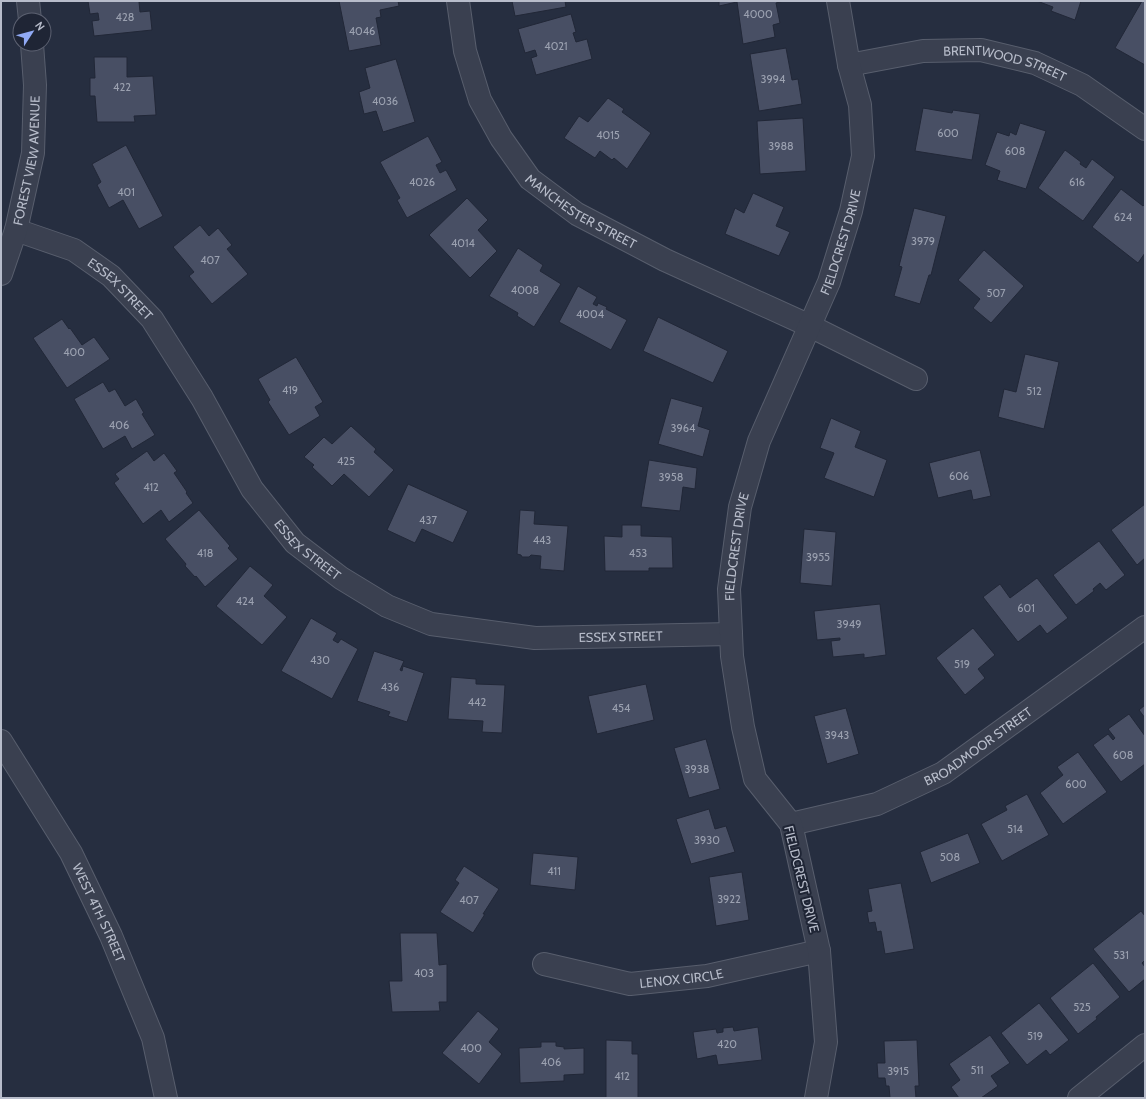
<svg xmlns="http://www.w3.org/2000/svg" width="1146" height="1099" viewBox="0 0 1146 1099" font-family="Cabin,sans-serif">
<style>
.building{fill:#484f64;stroke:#212737}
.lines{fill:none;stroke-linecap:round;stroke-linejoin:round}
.street-casing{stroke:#585e6d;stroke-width:24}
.street{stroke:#3a4050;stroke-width:22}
.labels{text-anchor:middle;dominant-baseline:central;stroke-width:4;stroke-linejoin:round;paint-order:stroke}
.number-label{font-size:11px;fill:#9ba1b0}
.street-label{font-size:13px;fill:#b7bcca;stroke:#1f2535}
</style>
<rect width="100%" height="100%" fill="#262e40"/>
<g class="building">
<path d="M88,1H142L139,2L140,12L150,11L152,30L94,36L92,21L99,20L98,13L90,14Z"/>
<path d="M339,1H398L399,6L380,10L381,17L376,18L381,45L349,51Z"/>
<path d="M512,1H565L566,7L515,16Z"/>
<path d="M719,1H784L776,3L780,23L773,25L775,37L743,44L737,2L719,6Z"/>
<path d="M1037,1H1081L1075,20L1051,11L1053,7Z"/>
<path d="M1142,1H1145V65L1115,48Z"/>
<path d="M571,14L576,32L573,33L576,42L587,39L592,59L536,75L531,58L537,56L535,50L525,53L518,29Z"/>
<path d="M786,48L792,80L798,79L802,104L759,111L750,54Z"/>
<path d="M94,57H127V77L153,76L156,115L134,116L135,122H97L95,96H90V78H95Z"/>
<path d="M396,59L415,122L383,132L376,111L364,114L359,92L370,88L365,68Z"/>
<path d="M608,98L624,109L622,112L651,133L627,169L614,158L612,160L600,151L595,158L564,138L579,116L588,122Z"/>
<path d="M923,108L952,113L953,110L980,114L972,160L915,151Z"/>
<path d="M803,118L806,171L760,174L757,121Z"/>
<path d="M1020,123L1046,131L1026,189L997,180L1000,171L985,165L997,132L1009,136L1010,132L1016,135Z"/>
<path d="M428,136L442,162L436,165L440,173L446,170L457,190L407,218L397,200L400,198L380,162Z"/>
<path d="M126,145L163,216L139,229L123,200L109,208L97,185L101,182L92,164Z"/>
<path d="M1065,150L1081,162L1080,164L1086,168L1092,159L1115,177L1083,221L1038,188Z"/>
<path d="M1121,189L1143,206L1145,204V253L1138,263L1092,227Z"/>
<path d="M753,193L784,207L776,226L790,232L779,256L725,234L735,208L744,213Z"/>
<path d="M467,198L488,220L478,230L497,251L470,278L429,235Z"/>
<path d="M914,208L946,216L931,275H929L920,304L894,296L902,267L899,266Z"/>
<path d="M200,225L209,236L218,228L232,245L227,249L248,274L212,304L189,276L194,272L173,247Z"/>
<path d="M518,248L543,265L540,271L561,284L534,327L517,316L518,313L489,296Z"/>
<path d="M984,250L1024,286L991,323L973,308L980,299L958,280Z"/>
<path d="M578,286L597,297L593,304L597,306L598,303L607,307L606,309L627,320L611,350L559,322Z"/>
<path d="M658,317L728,351L713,383L643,351Z"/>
<path d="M62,319L69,329L70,328L82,345L94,337L110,359L67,388L33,338Z"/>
<path d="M1025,354L1059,362L1044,429L998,417L1004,389L1016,392Z"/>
<path d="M296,357L323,402L315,407L320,416L289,435L268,402L270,400L258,379Z"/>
<path d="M103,382L109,392L115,389L125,406L136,399L144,413L142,414L155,435L132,449L125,436L103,449L74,399Z"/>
<path d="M671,398L703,407L698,426L710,430L703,457L658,444Z"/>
<path d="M831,418L861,431L855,447L887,460L874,497L824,478L834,453L820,448Z"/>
<path d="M351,426L376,449L374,452L394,470L369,497L344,474L332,486L312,467L314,465L304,457L324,437L332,444Z"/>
<path d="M980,450L991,496L973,500L971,490L938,498L929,463Z"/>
<path d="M147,451L154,461L164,453L177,471L174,473L187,492L186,493L193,503L169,522L161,510L143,524L114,483L119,479L115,474Z"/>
<path d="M649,460L697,468L695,489L683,487L680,511L641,507Z"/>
<path d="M408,484L468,511L453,543L422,529L415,543L387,530Z"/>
<path d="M1145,504V558L1137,565L1111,530Z"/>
<path d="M199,510L230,546L228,548L238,559L205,587L196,576L195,577L185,566L186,564L165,539Z"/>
<path d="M520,510L535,511L534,524L568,526L564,571L540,569L541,556L531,555L529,557H522L521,555L517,554Z"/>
<path d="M622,525H641V536L672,537L673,568H649V571H605L604,536L622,537Z"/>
<path d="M804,529L836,532L832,586L800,583Z"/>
<path d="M1099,541L1125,575L1106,590L1100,583L1093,589L1094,591L1076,605L1053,575Z"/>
<path d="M250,566L273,585L264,596L287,617L262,645L216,606Z"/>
<path d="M1037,578L1068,618L1047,634L1040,625L1018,642L983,597L1000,584L1010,598Z"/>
<path d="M880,604L886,655L864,658V654L833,657L831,641L840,640V638L817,640L814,611Z"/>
<path d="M311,618L337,633L333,640L338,643L341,639L358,649L332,699L281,671Z"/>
<path d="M973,628L995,655L978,669L985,678L965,695L936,658Z"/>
<path d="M374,651L404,661L400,670L402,671L403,666L424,673L407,722L388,716L390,712L357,701Z"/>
<path d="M451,677L476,679V684L505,685L502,733L482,732L483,721L448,719Z"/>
<path d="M646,684L654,720L597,734L588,696Z"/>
<path d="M1145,705V718L1139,710Z"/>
<path d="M846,708L859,754L827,764L814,716Z"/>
<path d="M1129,714L1145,736V764L1121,782L1093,745L1108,734L1113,740L1115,738L1108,729Z"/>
<path d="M706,739L720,789L689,798L674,748Z"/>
<path d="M1078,752L1107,792L1063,824L1040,793L1063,775L1057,767Z"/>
<path d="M1027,794L1049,835L1002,861L981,824L1007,810L1005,806Z"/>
<path d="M709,809L715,829L726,826L735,852L691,864L676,819Z"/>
<path d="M968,833L980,863L931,883L920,852Z"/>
<path d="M533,853L578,857L575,890L530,885Z"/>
<path d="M464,866L499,889L483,914H485L473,933L440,912L459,883L455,880Z"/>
<path d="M742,872L749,920L716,926L709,877Z"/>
<path d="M901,883L914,949L885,954L881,931L877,932L875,922L869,923L867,912L872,911L868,889Z"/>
<path d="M1141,911L1145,916V960L1142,963L1145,967V979L1129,992L1093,949Z"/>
<path d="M400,933H437L439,965L447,964V1002H439L440,1011L392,1012L389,981H402Z"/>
<path d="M1093,963L1120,997L1096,1017L1097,1019L1078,1034L1050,998Z"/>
<path d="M1039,1003L1069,1040L1050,1055L1046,1050L1027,1065L1001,1033Z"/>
<path d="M478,1011L499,1029L489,1042L502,1054L479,1084L442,1053Z"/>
<path d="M733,1027L734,1031L758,1027L762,1060L718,1065L716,1055L697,1059L693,1032L716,1029L717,1033L723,1032V1028Z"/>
<path d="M990,1035L1010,1063L991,1076L998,1086L981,1098H959L951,1087L960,1080L949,1064Z"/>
<path d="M606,1040L632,1041V1054H638V1098H606Z"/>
<path d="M917,1040L919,1086H915L916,1098H890L889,1086H886L885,1078H878L877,1063H885L884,1041Z"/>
<path d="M541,1042H556V1046L564,1047V1049L584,1048V1074L564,1075V1081L520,1083L519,1048L541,1047Z"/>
</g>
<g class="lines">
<g class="street-casing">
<g id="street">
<path d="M28,1L30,20"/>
<path id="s1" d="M458,1L465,51L480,100L501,138L530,179L577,214L665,260L810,326L916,379"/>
<path id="s2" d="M849,65L923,51L981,50L1035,63L1082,85L1145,129"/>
<path id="s3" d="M16,230L74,250L111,276L152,319L202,398L252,489L295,543L341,578L387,606L431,624L535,638L731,634"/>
<path id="s4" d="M1,274L16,230L33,153L35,85L32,44"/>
<path id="s5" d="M1,741L71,853L111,936L153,1038L166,1098"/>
<path id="s6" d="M791,824L877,804L943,773L1145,627"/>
<path id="s7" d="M544,964L630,984L707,976L819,951"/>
<path id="s8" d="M816,1098L826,1042L819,951L791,824L755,779L743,727L732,656L729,589L740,507L759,441L829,282L851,211L863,156L860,105L849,65L838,1"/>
<path d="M1079,1098L1145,1045"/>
</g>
</g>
<use href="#street" class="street"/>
</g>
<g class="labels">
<g class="number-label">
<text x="758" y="14">4000</text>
<text x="125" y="17">428</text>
<text x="362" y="31">4046</text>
<text x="556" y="46">4021</text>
<text x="773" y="79">3994</text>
<text x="122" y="87">422</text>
<text x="385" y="101">4036</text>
<text x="948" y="133">600</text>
<text x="608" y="135">4015</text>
<text x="781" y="146">3988</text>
<text x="1015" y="151">608</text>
<text x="422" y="182">4026</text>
<text x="1077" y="182">616</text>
<text x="126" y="192">401</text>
<text x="1123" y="217">624</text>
<text x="923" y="241">3979</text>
<text x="463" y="243">4014</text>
<text x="210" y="260">407</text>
<text x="525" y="290">4008</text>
<text x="996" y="293">507</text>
<text x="590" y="314">4004</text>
<text x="74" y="352">400</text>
<text x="290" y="390">419</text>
<text x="1034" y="391">512</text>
<text x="119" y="425">406</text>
<text x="683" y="428">3964</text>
<text x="346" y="461">425</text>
<text x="959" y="476">606</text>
<text x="671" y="477">3958</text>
<text x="151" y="487">412</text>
<text x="428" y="520">437</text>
<text x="542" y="540">443</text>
<text x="205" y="553">418</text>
<text x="638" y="553">453</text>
<text x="818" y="557">3955</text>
<text x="245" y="601">424</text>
<text x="1026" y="608">601</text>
<text x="849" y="624">3949</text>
<text x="320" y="660">430</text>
<text x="962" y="664">519</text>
<text x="390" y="687">436</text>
<text x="477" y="702">442</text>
<text x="621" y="708">454</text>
<text x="837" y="735">3943</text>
<text x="1123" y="755">608</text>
<text x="697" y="769">3938</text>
<text x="1076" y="784">600</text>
<text x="1015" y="829">514</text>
<text x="707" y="840">3930</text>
<text x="950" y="857">508</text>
<text x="554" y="871">411</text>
<text x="729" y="899">3922</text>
<text x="469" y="900">407</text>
<text x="1121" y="955">531</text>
<text x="424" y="973">403</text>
<text x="1082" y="1007">525</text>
<text x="1035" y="1036">519</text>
<text x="727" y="1044">420</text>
<text x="471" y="1048">400</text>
<text x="551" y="1062">406</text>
<text x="977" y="1070">511</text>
<text x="898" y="1071">3915</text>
<text x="622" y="1076">412</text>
</g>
<g class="street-label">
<text stroke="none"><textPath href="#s2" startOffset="159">BRENTWOOD STREET</textPath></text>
<text stroke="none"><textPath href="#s4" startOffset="117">FOREST VIEW AVENUE</textPath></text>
<text stroke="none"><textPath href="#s1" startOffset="256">MANCHESTER STREET</textPath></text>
<text stroke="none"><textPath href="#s8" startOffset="895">FIELDCREST DRIVE</textPath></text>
<text stroke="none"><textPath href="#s3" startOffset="122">ESSEX STREET</textPath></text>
<text stroke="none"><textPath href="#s8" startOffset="571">FIELDCREST DRIVE</textPath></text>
<text stroke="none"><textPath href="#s3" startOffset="446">ESSEX STREET</textPath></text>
<text stroke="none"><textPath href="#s3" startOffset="782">ESSEX STREET</textPath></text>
<text stroke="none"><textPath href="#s6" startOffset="205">BROADMOOR STREET</textPath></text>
<text transform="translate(802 879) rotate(76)">FIELDCREST DRIVE</text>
<text stroke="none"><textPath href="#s5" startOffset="198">WEST 4TH STREET</textPath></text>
<text stroke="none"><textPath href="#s7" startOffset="140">LENOX CIRCLE</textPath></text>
</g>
</g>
<rect width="1146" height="1099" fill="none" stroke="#b7bcca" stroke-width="4"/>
<g transform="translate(32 32) rotate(54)"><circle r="19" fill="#1f2535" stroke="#5c6171"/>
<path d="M0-3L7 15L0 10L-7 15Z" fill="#91aaf5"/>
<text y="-6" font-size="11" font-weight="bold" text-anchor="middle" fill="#b7bcca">N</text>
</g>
</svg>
